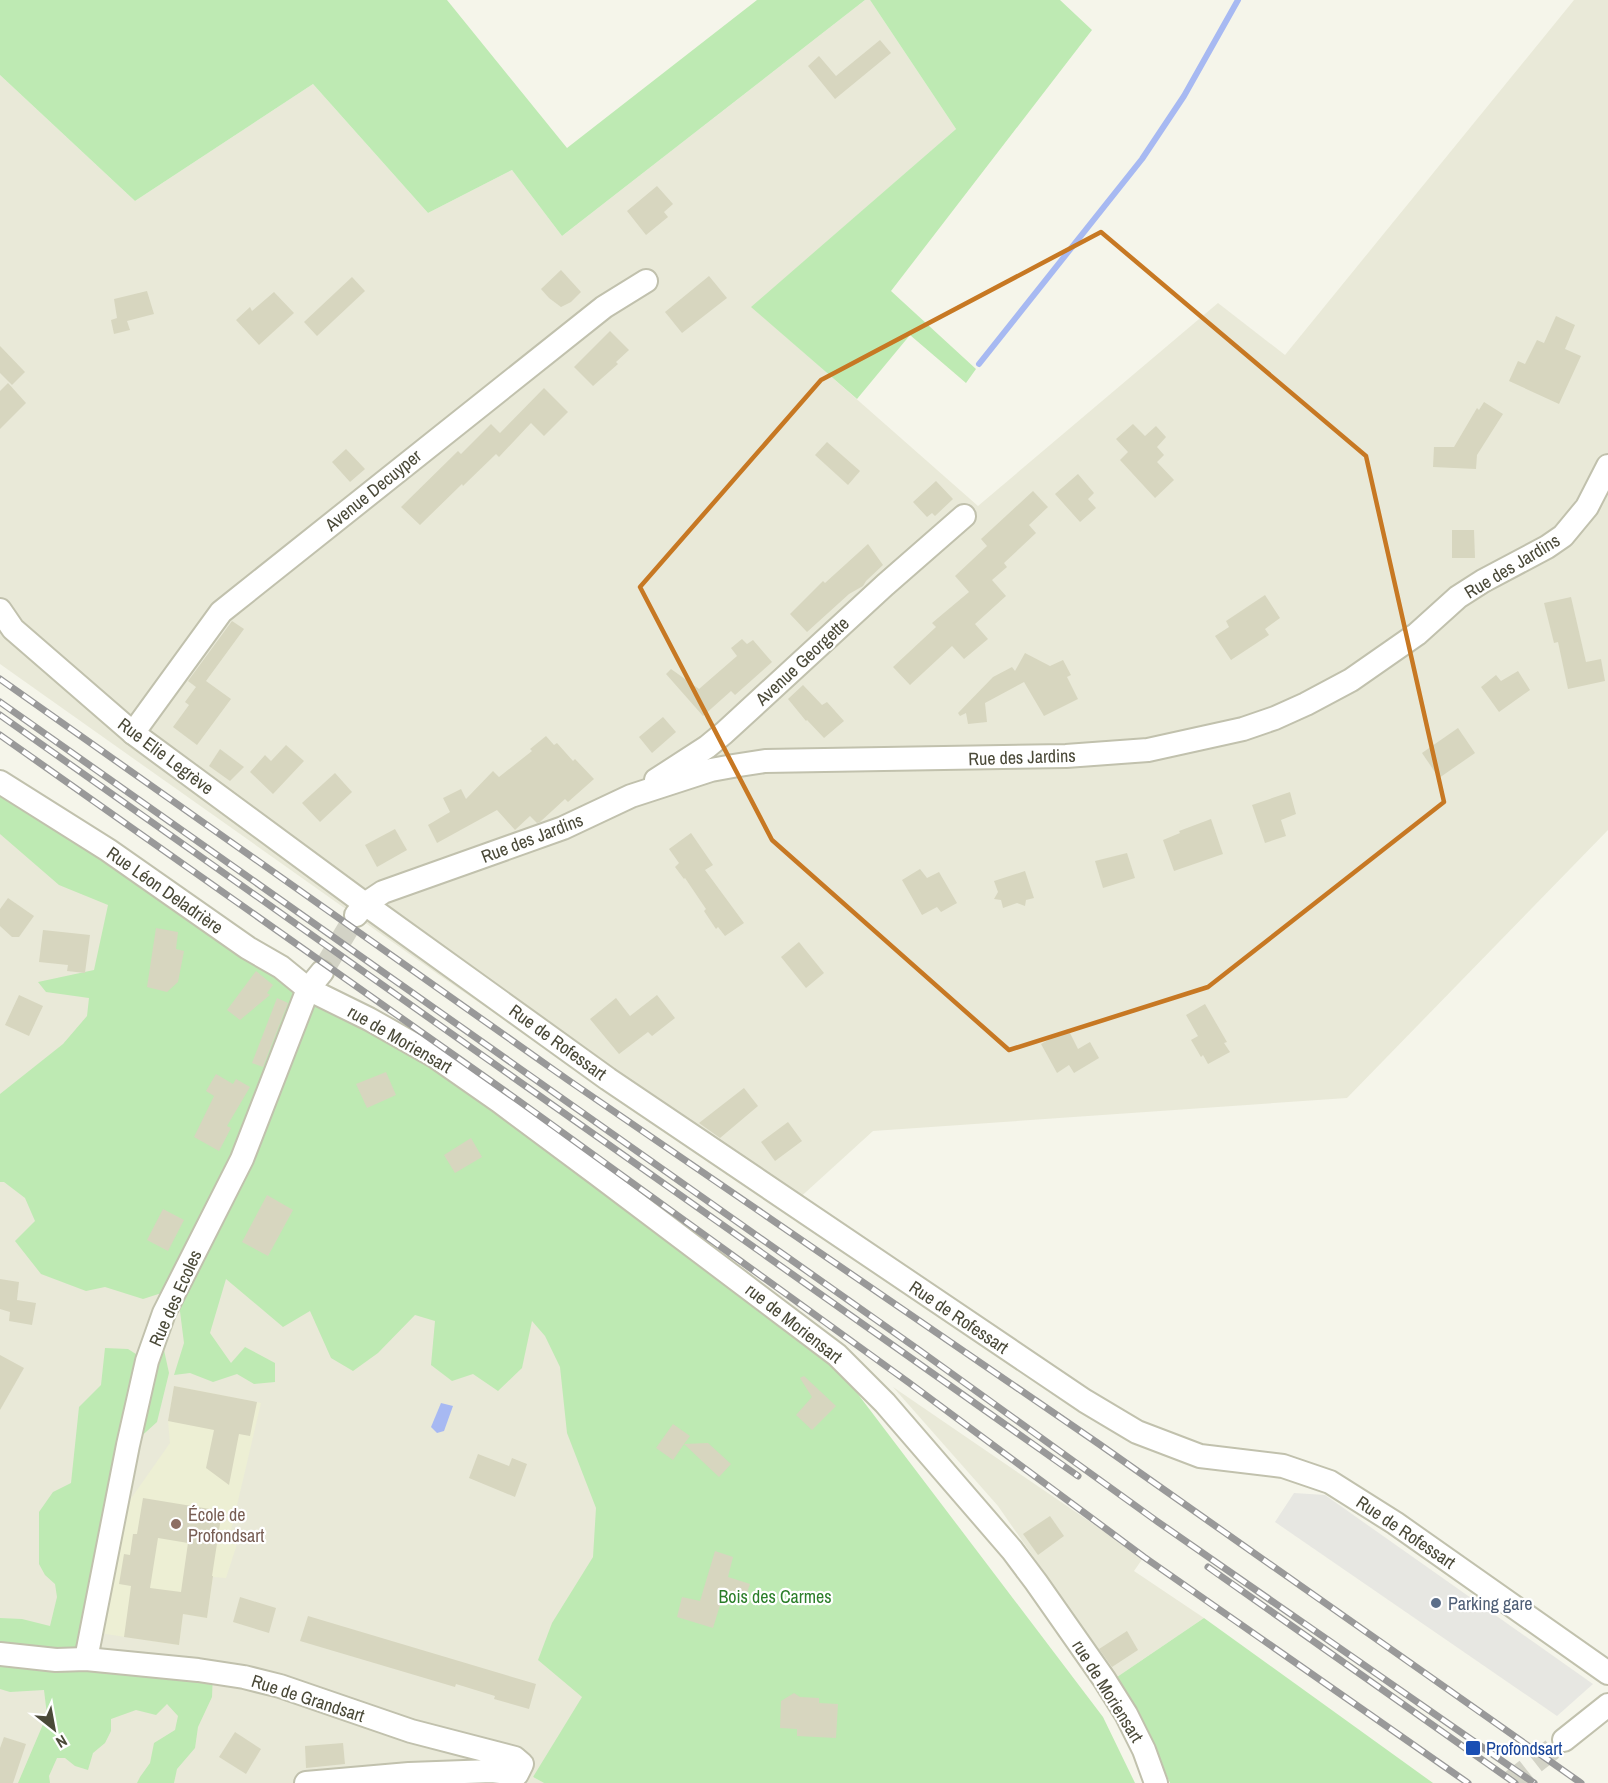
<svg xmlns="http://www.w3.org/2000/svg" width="1608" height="1783" viewBox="0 0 1608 1783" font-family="'Archivo Narrow',sans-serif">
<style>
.residential{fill:#e9e9d8}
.education{fill:#edefd4}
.green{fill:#beeab3}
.parking{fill:#e7e7e2}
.water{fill:#a7b9f2}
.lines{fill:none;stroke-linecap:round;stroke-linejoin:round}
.stream{stroke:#a7b9f2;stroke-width:6}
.building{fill:#d7d6bf;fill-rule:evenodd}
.street-tunnel{stroke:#d3d3c6;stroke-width:22;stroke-dasharray:22 11;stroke-linecap:butt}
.street-casing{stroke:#c1c1ad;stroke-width:26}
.street{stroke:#fff;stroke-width:22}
.rail-casing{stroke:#999;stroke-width:7}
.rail{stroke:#fff;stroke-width:4.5;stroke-dasharray:14;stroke-linecap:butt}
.marked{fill:none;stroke:#c77823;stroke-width:4.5;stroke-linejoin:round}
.education-dot{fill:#8d6e63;stroke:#fff;stroke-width:2}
.service-dot{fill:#5c6f8a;stroke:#fff;stroke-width:2}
.transit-dot{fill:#1a4fb4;stroke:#fff;stroke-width:2}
.labels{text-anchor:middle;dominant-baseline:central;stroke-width:4.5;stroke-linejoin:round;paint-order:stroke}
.street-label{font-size:18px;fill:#4a4938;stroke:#fff}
.education-label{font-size:18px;fill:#785e54;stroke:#fff;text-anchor:start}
.park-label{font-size:18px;fill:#2b7e29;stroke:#fff}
.service-label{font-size:18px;fill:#4e5e75;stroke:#fff;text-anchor:start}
.transit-label{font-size:18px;fill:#164399;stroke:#fff;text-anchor:start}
</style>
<rect width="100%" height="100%" fill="#f5f5ea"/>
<g class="residential">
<path d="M865,0H870L956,129L752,307L978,506L1218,303L1285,355L1574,0H1608V830L1347,1098L873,1131L784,1212L439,975L0,664V75L135,201L313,84L428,213L512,170L562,236Z"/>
<path d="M0,804L862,1400L533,1777L544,1783H0Z"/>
<path d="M893,1387L1143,1558L1134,1571L1204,1618L1117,1677L998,1506Z"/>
</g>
<path class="education" d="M174,1386L261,1403L229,1539L238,1541L226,1578L213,1577L207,1618L183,1614L179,1645L99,1633L123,1510L170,1443L168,1421Z"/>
<g class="green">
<path d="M0,0H447L567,148L757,0H865L562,236L512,170L428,213L313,84L135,201L0,75Z"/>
<path d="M870,0H1060L1092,30L891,291L976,369L966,383L910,335L857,399L751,307L956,129Z"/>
<path d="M0,774L452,1075L826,1352L1103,1717L1135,1783H544L533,1777L582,1697L538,1660L552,1623L593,1557L596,1508L567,1433L560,1367L545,1336L532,1321L522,1368L498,1391L473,1374L452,1381L431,1365L435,1321L415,1315L378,1353L353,1371L331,1358L310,1311L283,1327L226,1279L210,1333L231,1363L245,1347L275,1363V1382L254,1384L237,1374L213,1382L190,1373L174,1375L184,1343L177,1288L143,1299L105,1287L86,1291L41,1274L15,1241L35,1221L25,1198L4,1182H0V1094L63,1044L87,1016L89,998L46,992L38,982L94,970L108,905L59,885L0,834Z"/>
<path d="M105,1348L128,1349L147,1361L164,1350L169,1373L157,1422L136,1441L86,1659L213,1673L212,1697L198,1727L195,1748L177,1769L174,1783H137L140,1777L150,1763L154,1743L175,1730L178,1716L167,1704L156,1715L136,1710L111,1719V1731L105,1743L93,1753L88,1770L75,1766L65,1758H57L49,1776L50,1783H18L47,1715L44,1690L10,1692L0,1689V1618L22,1619L50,1626L57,1597L55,1584L45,1575L39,1564V1512L53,1492L71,1483L79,1407L101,1385Z"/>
<path d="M1204,1618L1433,1783H1170L1141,1719L1117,1677Z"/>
</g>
<path class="parking" d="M1294,1493L1325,1495L1593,1684L1557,1716L1275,1522Z"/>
<path class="water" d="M441,1403L453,1406L444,1431L437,1433L431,1427Z"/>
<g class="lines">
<path class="stream" d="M979,364L1142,159L1184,96L1238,0"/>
</g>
<g class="building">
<path d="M880,40L891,53L835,99L808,66L819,56L836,76Z"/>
<path d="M657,186L673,204L664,212L668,217L646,235L627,211Z"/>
<path d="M561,270L581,292L571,302L561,307L549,298L541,289Z"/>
<path d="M709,276L727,298L682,333L665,312Z"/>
<path d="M352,277L365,291L317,336L304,322Z"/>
<path d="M147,291L154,314L127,321L130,330L114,334L111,320L117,318L114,299Z"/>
<path d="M274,292L294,313L259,345L236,320L250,307L252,311Z"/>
<path d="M1556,316L1575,325L1565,349L1581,356L1559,404L1509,381L1518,361L1525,364L1537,340L1544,343Z"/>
<path d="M610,331L629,350L616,362L618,364L593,386L574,367Z"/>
<path d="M0,346L25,372L12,385L0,373Z"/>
<path d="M8,383L26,403L0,429V391Z"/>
<path d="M544,388L568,412L544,436L531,423L499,457L496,454L463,486L462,484L420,525L401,507L458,451L461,454L491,424L500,433Z"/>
<path d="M1484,402L1503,414L1477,455L1476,469L1433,467L1434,447H1454L1477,408L1479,410Z"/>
<path d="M1133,424L1145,436L1156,426L1166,437L1157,447L1164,455L1157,462L1174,480L1155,498L1120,460L1128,452L1116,439Z"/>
<path d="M827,442L860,471L848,485L815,455Z"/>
<path d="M346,449L365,469L350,482L332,462Z"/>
<path d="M1078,474L1094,493L1088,499L1096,508L1080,522L1055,494Z"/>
<path d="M936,481L953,499L935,516L932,513L927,517L913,502Z"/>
<path d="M1033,491L1048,507L1029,525L1036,533L1004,563L1007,567L992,580L1006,596L975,624L988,639L964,659L952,646L910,685L893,667L936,627L932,623L969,592L955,576L987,546L981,539Z"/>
<path d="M1452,530H1474L1475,558H1452Z"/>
<path d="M868,544L883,565L866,581L863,586L849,594L807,632L790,614L823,581L825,583Z"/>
<path d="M1265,595L1280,618L1265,629L1269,635L1231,660L1215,636L1229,627L1226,621Z"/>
<path d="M1571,597L1586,662L1601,659L1605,681L1568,689L1558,642L1554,643L1544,603Z"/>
<path d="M232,621L244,629L206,681L231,699L197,745L173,727L189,705L185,702L196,687L188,681Z"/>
<path d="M742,639L747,644L753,640L772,662L735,695L731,691L703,716L666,674L671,669L699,689L737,656L731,648Z"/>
<path d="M1025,653L1050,666L1063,660L1071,675L1067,677L1078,699L1044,716L1024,682L985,703L987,722L968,724L966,713L960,716L958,713L993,677L1012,667L1015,671Z"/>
<path d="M1518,671L1530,690L1499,712L1481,687L1496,675L1501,681Z"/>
<path d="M803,685L822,705L827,702L844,721L824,738L807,720L806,721L788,699Z"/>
<path d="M663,717L676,732L652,753L639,737Z"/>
<path d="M1458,728L1475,753L1439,778L1422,753Z"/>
<path d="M546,736L554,745L557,743L573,761L575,759L594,779L568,802L565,799L540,822L537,823L530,816L515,830L497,810L437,843L428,825L450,812L443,798L461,789L466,799L493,771L499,777L532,751L530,749Z"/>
<path d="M286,745L304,761L273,794L250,772L265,755L271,761Z"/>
<path d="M220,749L244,767L230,781L209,766Z"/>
<path d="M335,773L352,792L320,822L302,803Z"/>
<path d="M1290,792L1296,814L1281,820L1286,836L1265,843L1252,805Z"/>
<path d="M1211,819L1223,854L1174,871L1163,840L1180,833L1179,831Z"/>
<path d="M395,829L407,850L377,867L365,845Z"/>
<path d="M691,833L713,865L705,870L744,923L725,936L718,927L716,929L704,911L706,909L685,878L684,879L675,867L679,863L669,849Z"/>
<path d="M1127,853L1135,878L1103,888L1095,861Z"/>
<path d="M920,869L927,878L939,872L957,903L941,912L937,907L922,915L902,880Z"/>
<path d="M1025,871L1034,898L1026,900L1025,906L1017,903L1003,908L1001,900L994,899L998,892L994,881Z"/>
<path d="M8,898L34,916L19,937H12L0,926V909Z"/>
<path d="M156,928L178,932L176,949L184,951L178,982L167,992L147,987Z"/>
<path d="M43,930L90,935L85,973L67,971L68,965L39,962Z"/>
<path d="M799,942L824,973L806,988L781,957Z"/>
<path d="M256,971L273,985L267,993L270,995L240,1020L227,1010Z"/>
<path d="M19,995L43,1006L29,1036L5,1025Z"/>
<path d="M657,995L675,1018L652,1036L648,1032L619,1054L590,1019L616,998L630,1016Z"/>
<path d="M277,998L288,1003L263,1067L252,1063Z"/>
<path d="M1205,1004L1227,1042L1224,1043L1230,1052L1208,1064L1203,1055L1201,1057L1191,1040L1198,1036L1186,1015Z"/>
<path d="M1068,1029L1078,1049L1090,1042L1099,1058L1074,1073L1069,1065L1057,1073L1041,1044Z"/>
<path d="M386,1072L396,1095L367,1108L356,1084Z"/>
<path d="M216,1074L233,1084L236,1079L250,1087L227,1126L231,1128L219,1151L194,1137L214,1096L206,1091Z"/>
<path d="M744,1088L758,1106L720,1138L699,1123Z"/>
<path d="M788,1122L802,1141L775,1161L761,1142Z"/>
<path d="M471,1138L482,1157L455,1173L444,1155Z"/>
<path d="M267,1195L293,1210L268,1256L242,1242Z"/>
<path d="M163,1209L184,1220L168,1251L147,1240Z"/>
<path d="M0,1279L19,1282L17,1300L36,1303L32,1325L9,1321L10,1312L0,1309Z"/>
<path d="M0,1355L24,1368L0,1410Z"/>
<path d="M804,1376L836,1406L812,1430L796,1415L812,1397L800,1378Z"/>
<path d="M174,1386L257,1402L250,1436L239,1434L229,1485L206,1468L214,1430L168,1421Z"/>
<path d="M673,1424L690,1436L684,1444L708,1443L731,1464L719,1477L684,1444L673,1460L656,1448Z"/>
<path d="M478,1454L509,1466L512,1458L527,1464L515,1497L469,1478Z"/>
<path d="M143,1498L222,1511L212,1576H213L207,1618L183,1614L179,1645L124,1637L131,1586L119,1584L124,1554L130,1555L133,1534H137ZM158,1538L188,1543L181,1592L150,1588Z"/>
<path d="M1050,1516L1064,1536L1038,1555L1023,1534Z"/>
<path d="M715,1551L733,1557L728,1577L750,1584L745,1598L724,1592L713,1628L677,1617L682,1597L700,1601Z"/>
<path d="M240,1597L276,1608L269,1633L233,1622Z"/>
<path d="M308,1616L536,1684L529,1709L494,1699L495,1696L456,1684L455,1687L300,1641Z"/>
<path d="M1127,1631L1138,1650L1112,1667L1099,1649Z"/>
<path d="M794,1693L800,1697L819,1698V1703L838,1704L836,1738L797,1736V1729L780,1728L781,1701Z"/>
<path d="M235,1732L261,1749L246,1774L219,1757Z"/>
<path d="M4,1737L26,1744L13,1783H0V1748Z"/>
<path d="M343,1743L345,1764L306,1768L305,1746Z"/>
</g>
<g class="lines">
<g class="street-tunnel">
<path d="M322,972L356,915"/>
<path d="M1509,1783L1564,1740"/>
</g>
<g class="street-casing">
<g id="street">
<path d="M0,610L13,629L133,733L365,904L608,1079L1085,1401L1137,1432L1200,1456L1283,1466L1330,1482L1395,1523L1608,1673"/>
<path d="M133,733L221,612L604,307L646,281"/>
<path d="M656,780L707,747L724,733L885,585L964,516"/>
<path d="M0,782L108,850L248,948L281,967L308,989L369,1019L436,1057L499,1101L597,1174L837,1355L885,1403L1012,1550L1036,1582L1104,1679L1126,1714L1144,1750L1156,1783"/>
<path d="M356,915L365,904L383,892L563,828L631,796L711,770L733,766L765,761L1066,756L1148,750L1243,729L1275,718L1306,704L1351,680L1417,634L1458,597L1483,581L1547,547L1563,536L1587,507L1608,466"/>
<path d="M0,1654L56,1660L86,1659L198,1670L244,1677L280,1686L411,1731L515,1758L522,1764L517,1774L492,1771L409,1774L306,1783"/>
<path d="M86,1659L128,1445L147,1361L164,1313L242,1159L308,989L322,972"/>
<path d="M1564,1740L1608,1705"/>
</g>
</g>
<use href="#street" class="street"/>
<g class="rail-casing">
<g id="rail">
<path d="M0,679L568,1080L1099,1444L1581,1783"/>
<path d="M0,702L919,1350L1158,1522L1534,1783"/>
<path d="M0,715L1078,1476"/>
<path d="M0,735L519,1101L908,1382L1144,1557L1468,1783"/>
<path d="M1208,1567L1515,1783"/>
</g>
</g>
<use href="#rail" class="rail"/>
</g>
<path class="marked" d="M1101,232L1366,456L1444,802L1208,987L1009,1050L772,840L640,587L821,380Z"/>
<circle class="education-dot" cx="176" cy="1524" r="6"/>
<circle class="service-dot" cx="1436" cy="1603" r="6"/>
<rect class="transit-dot" x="1465" y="1740" width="16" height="16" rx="3"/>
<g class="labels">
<g class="street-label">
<text transform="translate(373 490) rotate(-39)">Avenue Decuyper</text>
<text transform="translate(1512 566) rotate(-31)">Rue des Jardins</text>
<text transform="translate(802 661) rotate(-43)">Avenue Georgette</text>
<text transform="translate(166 756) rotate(37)">Rue Elie Legrève</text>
<text transform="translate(1022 757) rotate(-2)">Rue des Jardins</text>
<text transform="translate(532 838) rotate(-21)">Rue des Jardins</text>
<text transform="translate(165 890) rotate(35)">Rue Léon Deladrière</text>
<text transform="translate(400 1039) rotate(30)">rue de Moriensart</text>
<text transform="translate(558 1042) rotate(36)">Rue de Rofessart</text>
<text transform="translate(175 1298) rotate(-66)">Rue des Ecoles</text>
<text transform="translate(959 1317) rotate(34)">Rue de Rofessart</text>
<text transform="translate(794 1323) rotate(38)">rue de Moriensart</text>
<text transform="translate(1406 1532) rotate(34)">Rue de Rofessart</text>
<text transform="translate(1108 1691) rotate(58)">rue de Moriensart</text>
<text transform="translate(308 1698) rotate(18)">Rue de Grandsart</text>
</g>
<g class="education-label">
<text x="188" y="1514">École de<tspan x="188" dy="21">Profondsart</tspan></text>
</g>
<g class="park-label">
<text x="775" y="1596">Bois des Carmes</text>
</g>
<g class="service-label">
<text x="1448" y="1603">Parking gare</text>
</g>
<g class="transit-label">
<text x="1486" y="1748">Profondsart</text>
</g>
</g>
<g transform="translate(54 1729) rotate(149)" stroke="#ffffff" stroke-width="4.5" paint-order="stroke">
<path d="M0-4.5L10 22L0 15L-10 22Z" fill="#4a4938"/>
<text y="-9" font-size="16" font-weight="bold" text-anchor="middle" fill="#4a4938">N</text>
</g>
</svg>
